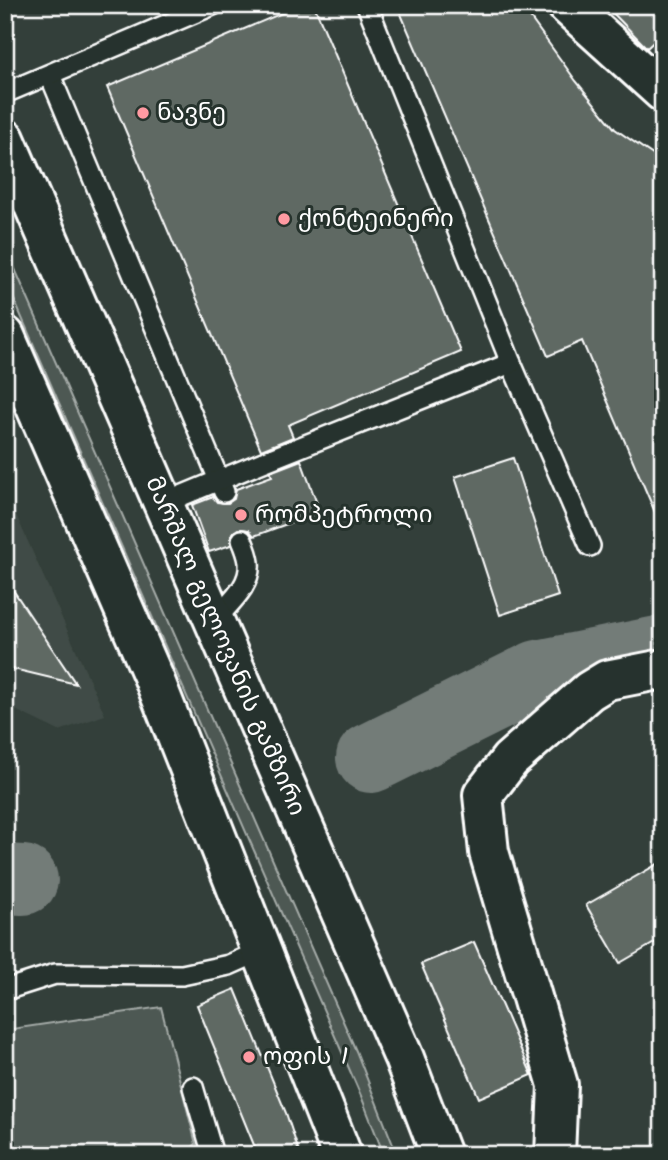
<svg xmlns="http://www.w3.org/2000/svg" width="668" height="1160" viewBox="0 0 668 1160" font-family="Kalam,'Noto Sans Georgian',sans-serif">
<style>
.built{fill:#404c47}
.green{fill:#4d5853;stroke:#a6aca9;stroke-width:2}
.lines{fill:none;stroke-linecap:round;stroke-linejoin:round}
.river{stroke:#737b78;stroke-width:70}
.building{fill:#5f6964;stroke:#fff;stroke-width:2}
.service-casing{stroke:#fff;stroke-width:24}
.minor-casing{stroke:#fff;stroke-width:44}
.secondary-casing{stroke:#fff;stroke-width:44}
.trunk-casing{stroke:#fff;stroke-width:44}
.service{stroke:#26332d;stroke-width:19}
.minor{stroke:#26332d;stroke-width:38}
.secondary{stroke:#26332d;stroke-width:38}
.trunk{stroke:#26332d;stroke-width:38}
.poi-dot{fill:#ff9aa2;stroke:#26332d;stroke-width:2.5}
.labels{text-anchor:middle;dominant-baseline:central;stroke-width:6;stroke-linejoin:round;paint-order:stroke}
.poi-label{font-size:24px;fill:#fff;stroke:#26332d;text-anchor:start}
.street-label{font-size:24px;fill:#fff;stroke:#26332d}
</style>
<rect width="100%" height="100%" fill="#333f3a"/>
<filter id="ink" filterUnits="userSpaceOnUse"><feTurbulence type="fractalNoise" baseFrequency=".0143" numOctaves="2"/><feDisplacementMap in="SourceGraphic" scale="14" xChannelSelector="R" yChannelSelector="G"/><feConvolveMatrix kernelMatrix="1 2 1 2 8 2 1 2 1" color-interpolation-filters="sRGB"/></filter>
<g filter="url(#ink)">
<path class="built" d="M5,490L105,715L59,731L5,705Z"/>
<g class="green">
<path d="M5,246L356,1051L397,1155H384L361,1096L5,279Z"/>
<path d="M161,1007L196,1144L182,1155H5V1030Z"/>
</g>
<g class="lines">
<g class="river">
<path d="M371,758L538,675L663,650"/>
<path d="M5,879L23,880"/>
</g>
</g>
<g class="building">
<path d="M301,5H314L461,352L288,425L293,437L261,450L107,87Z"/>
<path d="M397,5H521L576,81L615,129L663,162V531L582,341L548,356Z"/>
<path d="M605,5H663V33L647,48Z"/>
<path d="M513,458L558,596L500,615L455,477Z"/>
<path d="M301,460L320,512L254,536L249,530L238,529L232,533L231,545L209,552L192,505L213,497L217,502L228,503L234,499L236,489L272,476L270,472Z"/>
<path d="M5,578L76,684L5,667Z"/>
<path d="M663,861V938L620,963L586,905Z"/>
<path d="M474,942L532,1075L479,1098L421,964Z"/>
<path d="M235,989L286,1113L300,1155H258L197,1005Z"/>
</g>
<g class="lines">
<g class="service-casing">
<g id="service">
<path d="M50,75L224,492"/>
<path d="M5,93L213,5"/>
<path d="M511,363L590,546"/>
<path d="M165,506L181,496L263,462L511,363L367,5"/>
<path d="M215,620C228,604 252,586 249,562C248,555 245,547 242,540"/>
<path d="M5,990L55,974L182,975L229,965L263,950"/>
<path d="M193,1087L213,1155"/>
</g>
</g>
<g class="minor-casing">
<path id="minor" d="M555,1155L558,1085L489,852L483,795L510,760L589,691L607,680L663,669"/>
</g>
<g class="secondary-casing">
<path id="secondary" d="M567,5L663,92"/>
</g>
<g class="trunk-casing">
<g id="trunk">
<path id="s1" d="M5,139L404,1058L441,1155"/>
<path d="M5,336L153,676L342,1155"/>
</g>
</g>
<use href="#service" class="service"/>
<use href="#minor" class="minor"/>
<use href="#secondary" class="secondary"/>
<use href="#trunk" class="trunk"/>
</g>
</g>
<g class="poi-dot">
<circle cx="143" cy="113" r="7"/>
<circle cx="284" cy="219" r="7"/>
<circle cx="241" cy="515" r="7"/>
<circle cx="249" cy="1057" r="7"/>
</g>
<g class="labels">
<g class="poi-label">
<text x="157" y="113">ნავნე</text>
<text x="298" y="219">ქონტეინერი</text>
<text x="255" y="515">რომპეტროლი</text>
<text x="263" y="1057">ოფის 1</text>
</g>
<g class="street-label">
<text stroke="none"><textPath href="#s1" startOffset="553">მარშალ გელოვანის გამზირი</textPath></text>
</g>
</g>
<rect width="668" height="1160" fill="none" stroke="#26332d" stroke-width="28"/>
<rect x="14" y="14" width="640" height="1132" fill="none" stroke="#fff" stroke-width="2.5" filter="url(#ink)"/>
</svg>
